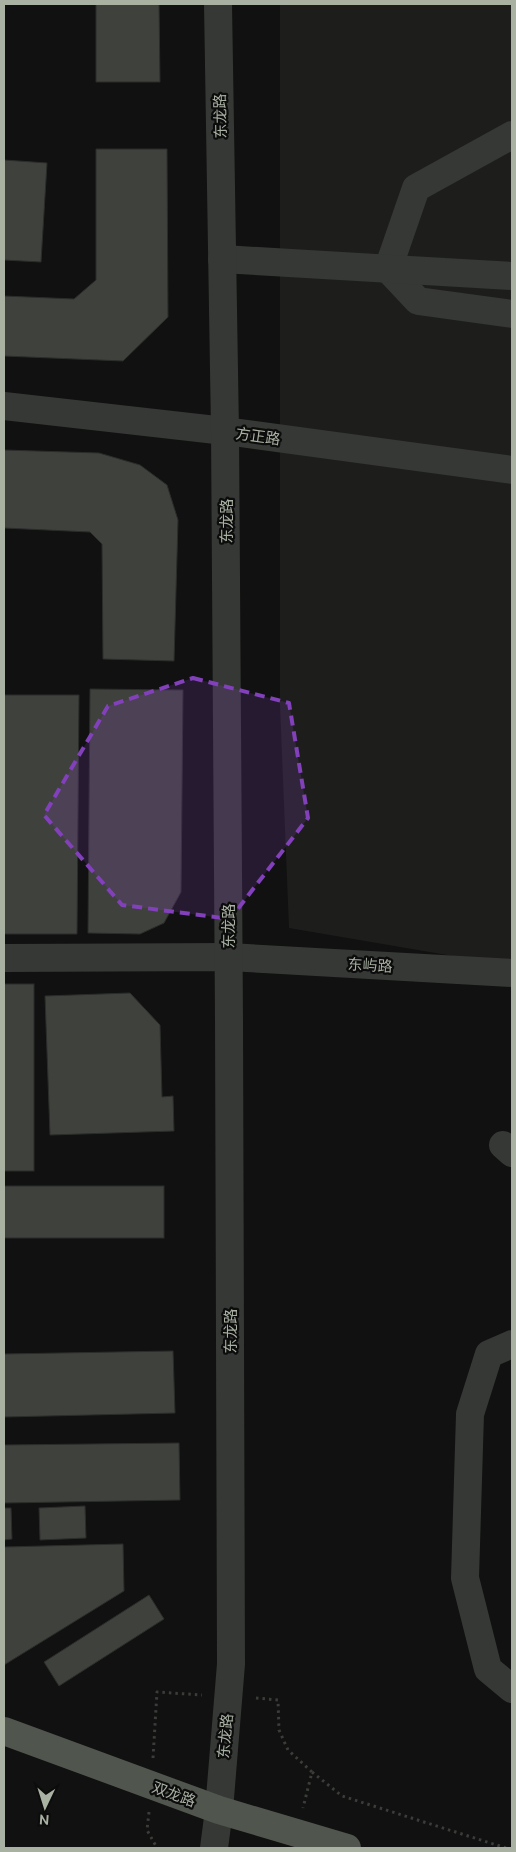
<svg xmlns="http://www.w3.org/2000/svg" width="516" height="1852" viewBox="0 0 516 1852" font-family="Ubuntu,'Noto Sans SC',sans-serif">
<style>
.built{fill:#1d1e1c}
.building{fill:#3f413d;stroke:#2b2d2b}
.lines{fill:none;stroke-linecap:round;stroke-linejoin:round}
.path{stroke:#3a3d38;stroke-width:3;stroke-dasharray:2.5 4;stroke-linecap:butt}
.minor{stroke:#353834;stroke-width:28}
.major{stroke:#50554e;stroke-width:28}
.marked{fill:#8240bb;fill-opacity:0.2;stroke:#8240bb;stroke-width:4;stroke-dasharray:10 6;stroke-linejoin:round}
.labels{text-anchor:middle;dominant-baseline:central;stroke-width:4.5;stroke-linejoin:round;paint-order:stroke}
.street-label{font-size:15px;fill:#a9b1a3;stroke:#0b0c0b}
</style>
<rect width="100%" height="100%" fill="#101110"/>
<path class="built" d="M280,4H512V966L289,928L280,705Z"/>
<g class="building">
<path d="M96,4H159L160,82H96Z"/>
<path d="M96,149H167L168,317L123,361L4,356V296L74,299L96,280Z"/>
<path d="M4,160L47,163L41,262L4,260Z"/>
<path d="M4,450L99,453L140,465L167,485L178,520L174,661L103,659L102,544L90,532L4,528Z"/>
<path d="M90,689L183,690L181,892L164,923L140,934L88,933Z"/>
<path d="M4,695H79L77,934H4Z"/>
<rect x="4" y="984" width="30" height="187"/>
<path d="M130,993L160,1025L162,1097L173,1096L174,1131L50,1135L45,996Z"/>
<rect x="4" y="1186" width="160" height="52"/>
<path d="M173,1351L175,1413L4,1417V1354Z"/>
<path d="M179,1443L180,1500L4,1503V1445Z"/>
<path d="M85,1506L86,1538L40,1540L39,1508Z"/>
<path d="M4,1508H11L12,1539L4,1540Z"/>
<path d="M123,1544L124,1591L4,1665V1547Z"/>
<path d="M149,1595L164,1619L59,1686L44,1662Z"/>
</g>
<g class="lines">
<g class="path">
<path d="M256,1698L278,1700L279,1730L288,1750L312,1772L303,1808"/>
<path d="M153,1758L157,1692L202,1695"/>
<path d="M312,1772L342,1796L506,1848"/>
<path d="M149,1812L147,1830L157,1848"/>
</g>
<g class="minor">
<path d="M512,135L416,188L388,269L418,301L512,314"/>
<path d="M222,259L512,276"/>
<path d="M4,406L225,431L512,470"/>
<path d="M4,958L229,957L512,973"/>
<path d="M503,1145L512,1153"/>
<path d="M512,1344L489,1354L470,1414L465,1578L488,1669L512,1689"/>
<path d="M214,1848L219,1810L231,1664L229,1020L225,431L218,4"/>
</g>
<path class="major" d="M4,1731L219,1810L347,1848"/>
</g>
<path class="marked" d="M193,678L289,703L308,818L230,919L122,905L44,815L108,706Z"/>
<g class="labels">
<g class="street-label">
<text transform="translate(220 116) rotate(-91)">东龙路</text>
<text transform="translate(258 436) rotate(8)">方正路</text>
<text transform="translate(226 521) rotate(-90)">东龙路</text>
<text transform="translate(228 926) rotate(-90)">东龙路</text>
<text transform="translate(370 965) rotate(3)">东屿路</text>
<text transform="translate(230 1331) rotate(-90)">东龙路</text>
<text transform="translate(225 1736) rotate(-85)">东龙路</text>
<text transform="translate(174 1794) rotate(20)">双龙路</text>
</g>
</g>
<rect width="516" height="1852" fill="none" stroke="#a9b1a3" stroke-width="10"/>
<g transform="translate(45 1807) rotate(184)" stroke="#0b0c0b" stroke-width="4" paint-order="stroke">
<path d="M0-4L9 19L0 12L-9 19Z" fill="#a9b1a3"/>
<text y="-8" font-size="14" font-weight="bold" text-anchor="middle" fill="#a9b1a3">N</text>
</g>
</svg>
